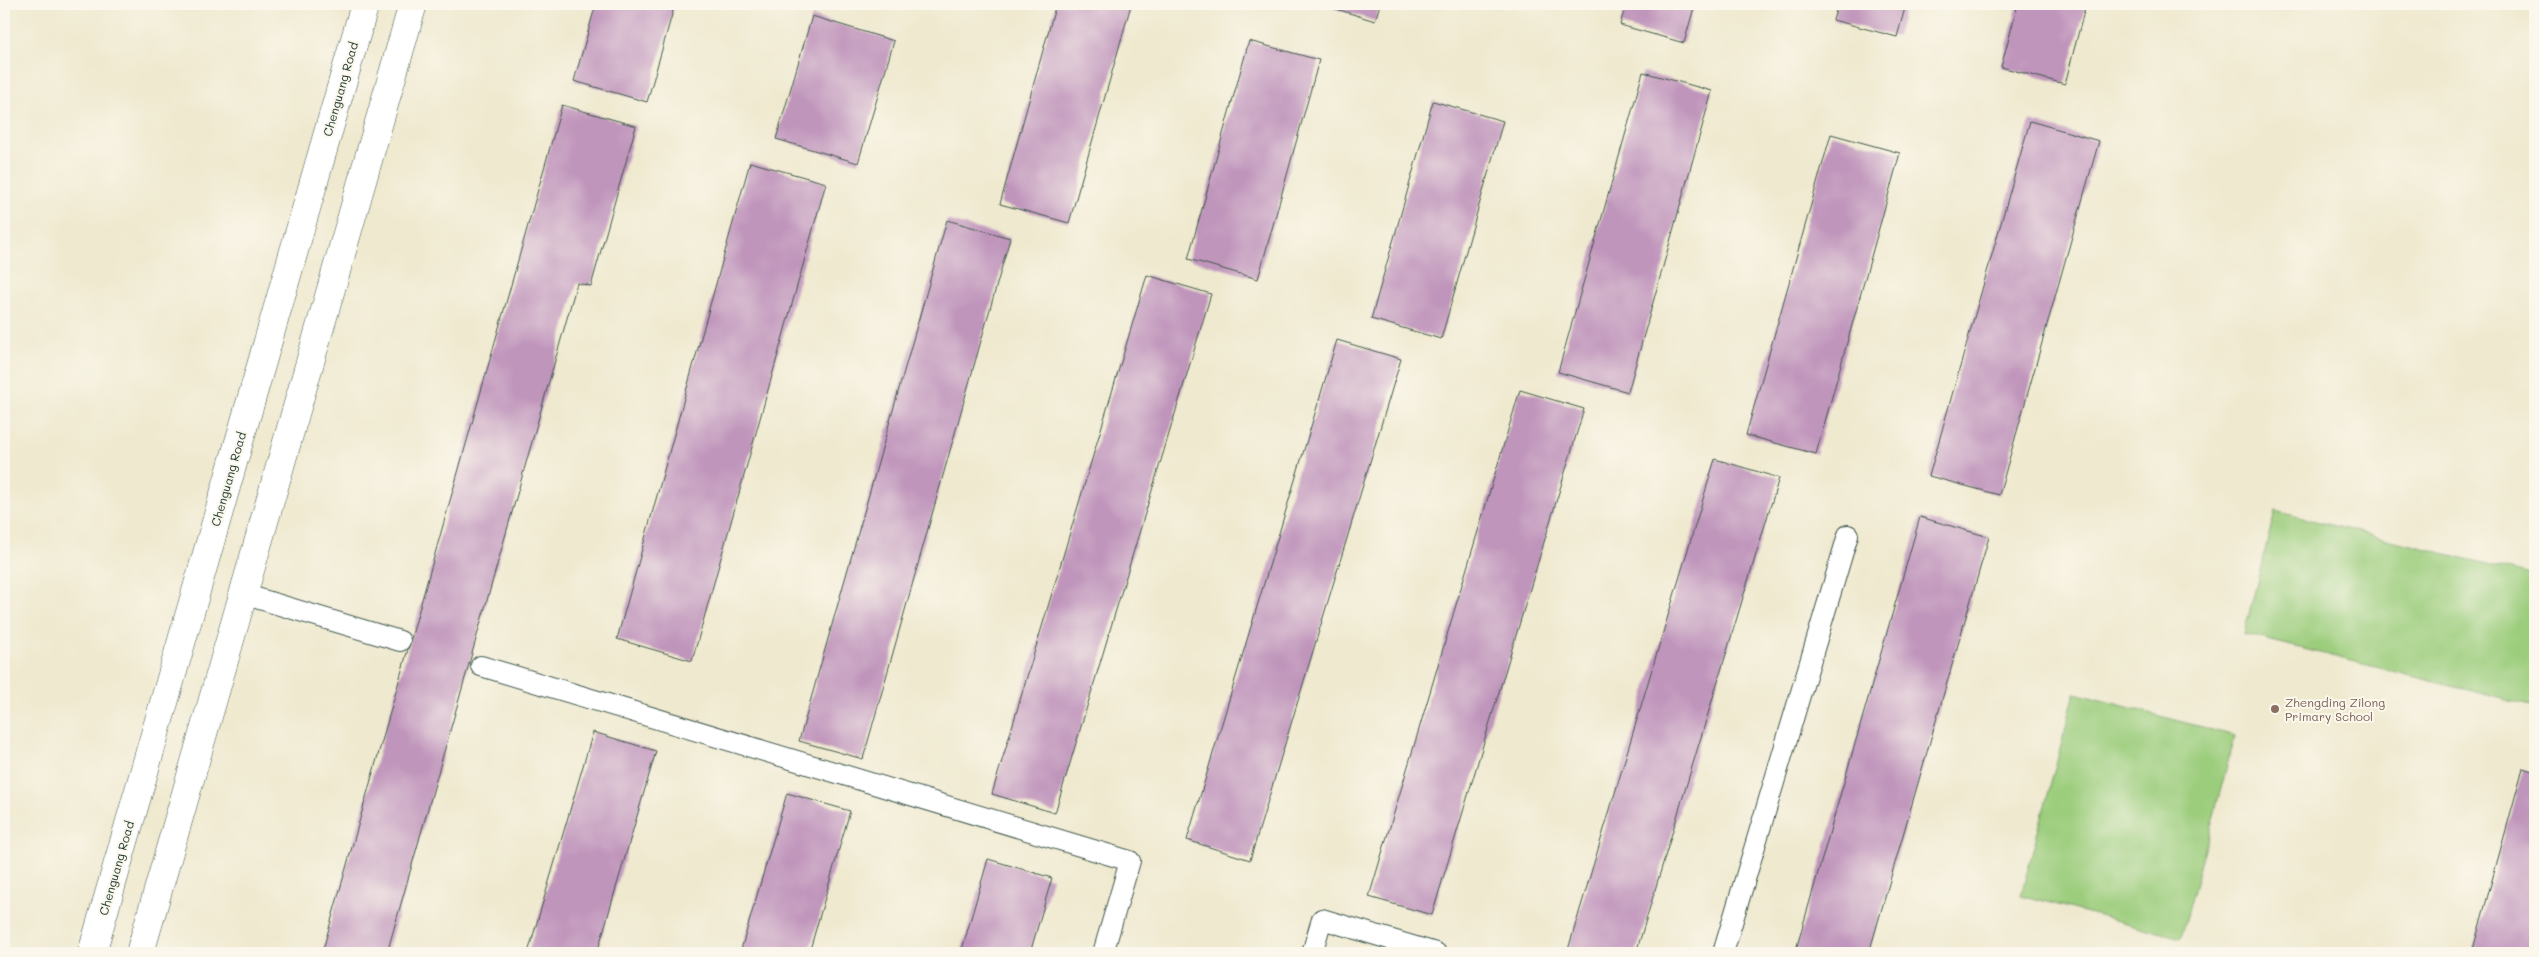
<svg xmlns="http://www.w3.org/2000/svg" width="2539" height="957" viewBox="0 0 2539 957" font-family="Mali,sans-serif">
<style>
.park{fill:#9ccd7d;stroke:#5e8558}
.building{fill:#c095bc}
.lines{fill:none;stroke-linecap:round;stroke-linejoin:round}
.service-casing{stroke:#3e574b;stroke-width:22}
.secondary-casing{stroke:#3e574b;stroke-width:29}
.service{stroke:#fff;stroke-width:20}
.secondary{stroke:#fff;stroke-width:28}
.education-dot{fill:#8d6e63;stroke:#fbf7ec;stroke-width:2}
.labels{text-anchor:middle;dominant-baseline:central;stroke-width:4;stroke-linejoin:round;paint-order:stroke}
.street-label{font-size:12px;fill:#1f3d34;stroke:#fbf7ec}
.education-label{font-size:12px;fill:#785e54;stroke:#fbf7ec;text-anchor:start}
</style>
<rect width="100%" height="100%" fill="#fbf7ec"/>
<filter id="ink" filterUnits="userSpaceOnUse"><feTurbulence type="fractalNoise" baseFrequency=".02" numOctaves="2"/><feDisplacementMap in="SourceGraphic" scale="10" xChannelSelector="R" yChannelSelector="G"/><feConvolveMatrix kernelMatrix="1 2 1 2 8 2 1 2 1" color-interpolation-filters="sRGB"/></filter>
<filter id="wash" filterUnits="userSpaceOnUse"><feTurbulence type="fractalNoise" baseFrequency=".0096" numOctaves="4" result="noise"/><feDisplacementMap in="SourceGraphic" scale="20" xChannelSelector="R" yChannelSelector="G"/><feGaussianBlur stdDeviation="1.12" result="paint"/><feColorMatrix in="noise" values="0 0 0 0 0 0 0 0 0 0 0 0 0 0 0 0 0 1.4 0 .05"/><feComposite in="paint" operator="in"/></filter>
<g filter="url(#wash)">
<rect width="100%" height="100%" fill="#efe9cf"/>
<g class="park">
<path d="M2275,511L2535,576V707L2244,634Z"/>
<path d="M2075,693L2235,736L2181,938L2021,895Z"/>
</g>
<g id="blocks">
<g class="building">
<path d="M596,4H675L647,102L574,81Z"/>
<path d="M1056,4L1131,5L1069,223L1000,204Z"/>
<path d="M1320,4H1380L1375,21Z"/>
<path d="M1626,4H1695L1684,43L1620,25Z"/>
<path d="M1838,4H1906L1897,37L1833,20Z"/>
<path d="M2018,4H2086L2065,84L2001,67Z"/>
<path d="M812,16L894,41L858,163L776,139Z"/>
<path d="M1249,41L1319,60L1258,279L1188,259Z"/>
<path d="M1643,72L1712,91L1628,392L1558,372Z"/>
<path d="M1433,101L1503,121L1441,339L1371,319Z"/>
<path d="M562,105L636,126L591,286L577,283L387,953H322Z"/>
<path d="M2030,121L2099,141L1999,495L1929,476Z"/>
<path d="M1831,134L1900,153L1816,454L1746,435Z"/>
<path d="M750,162L826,183L692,661L617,639Z"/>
<path d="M947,220L1010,238L863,759L799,741Z"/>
<path d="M1147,275L1211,294L1055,813L992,794Z"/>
<path d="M1337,340L1401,359L1250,860L1187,840Z"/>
<path d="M1520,390L1584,409L1432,915L1369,897Z"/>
<path d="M1715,459L1779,478L1636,953H1567Z"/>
<path d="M1920,517L1989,537L1869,953H1795Z"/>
<path d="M593,732L656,751L597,953H528Z"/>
<path d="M2523,768L2535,772V953H2472Z"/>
<path d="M787,793L850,811L809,953H740Z"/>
<path d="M988,859L1052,878L1030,953H961Z"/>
</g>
</g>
</g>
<g filter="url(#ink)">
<use href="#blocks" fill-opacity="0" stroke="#3e574b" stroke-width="1"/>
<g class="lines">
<g class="service-casing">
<g id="service">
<path d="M243,594L400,641"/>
<path d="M481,666L1130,861L1103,953"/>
<path d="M1312,953L1322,919L1436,953"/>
<path d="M1723,953L1848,535"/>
</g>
</g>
<g class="secondary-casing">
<g id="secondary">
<path d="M92,953L365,4"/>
<path d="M140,953L413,4"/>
</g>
</g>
<use href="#service" class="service"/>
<use href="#secondary" class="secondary"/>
</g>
</g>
<circle class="education-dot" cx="2275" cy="709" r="5"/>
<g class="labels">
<g class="street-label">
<text transform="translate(340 89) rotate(-74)">Chenguang Road</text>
<text transform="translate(228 479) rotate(-74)">Chenguang Road</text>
<text transform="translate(116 868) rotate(-74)">Chenguang Road</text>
</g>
<g class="education-label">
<text x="2285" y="702">Zhengding Zilong<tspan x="2285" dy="14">Primary School</tspan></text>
</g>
</g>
<rect width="2539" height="957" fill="none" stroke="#fbf7ec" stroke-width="20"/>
</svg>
